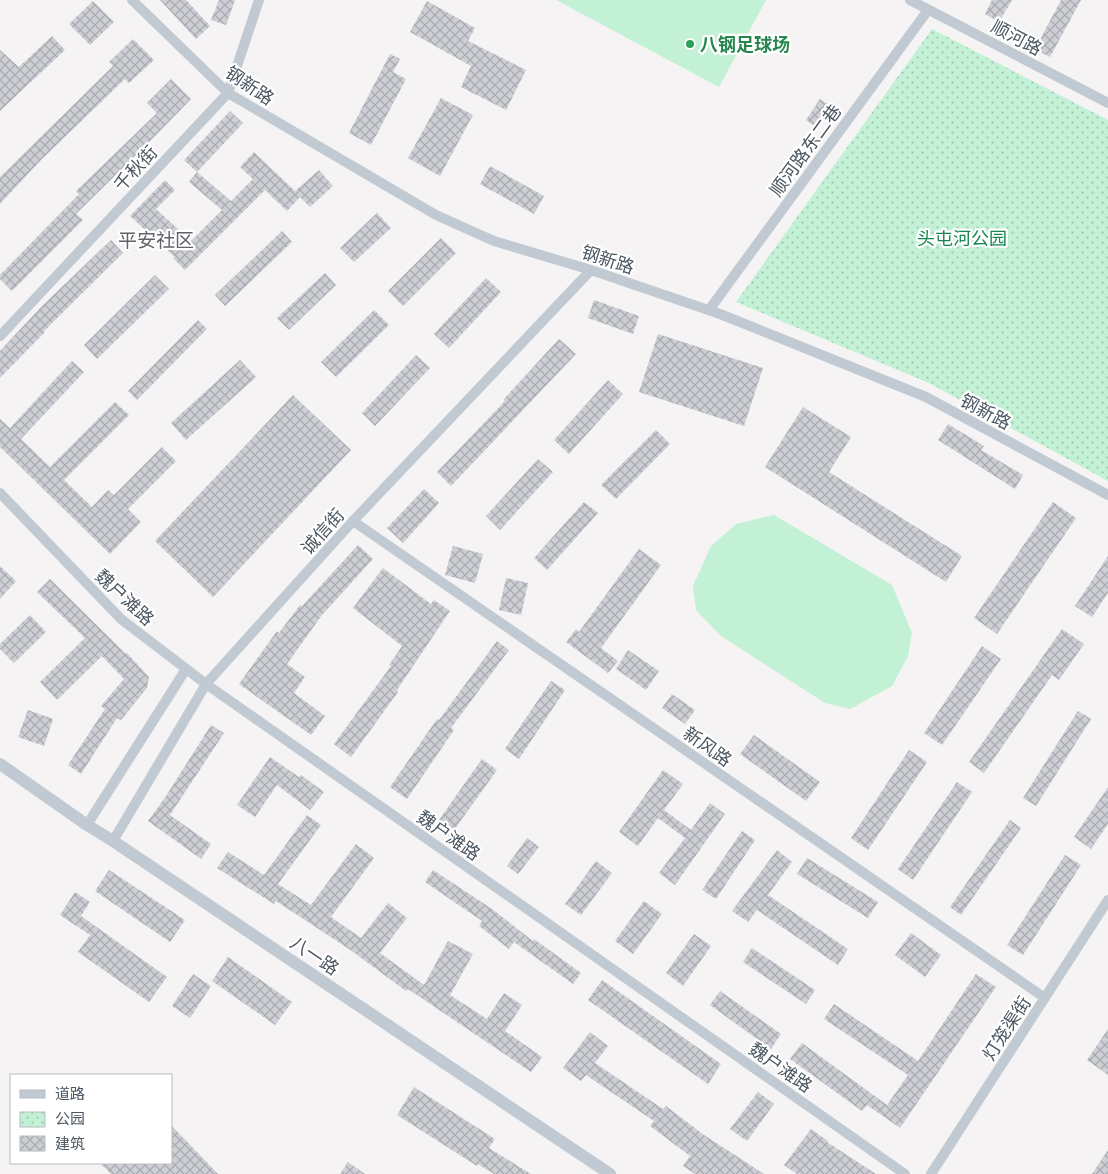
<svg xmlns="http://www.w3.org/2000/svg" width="1108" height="1174" viewBox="0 0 1108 1174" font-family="Commissioner,'Noto Sans SC',sans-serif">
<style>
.grass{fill:#c3f1d5}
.park{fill:url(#park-dots)}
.building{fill:url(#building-cross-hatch)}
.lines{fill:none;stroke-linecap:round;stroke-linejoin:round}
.minor{stroke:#c1cad2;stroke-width:10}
.tertiary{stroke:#c1cad2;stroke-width:12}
.leisure-dot{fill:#2e9e5b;stroke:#fff;stroke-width:2}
.labels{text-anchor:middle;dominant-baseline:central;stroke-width:4.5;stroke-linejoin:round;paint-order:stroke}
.street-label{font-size:18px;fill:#4a5661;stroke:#fff}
.leisure-label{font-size:18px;font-weight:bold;fill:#27864d;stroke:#fff;text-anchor:start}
.park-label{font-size:18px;fill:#17864f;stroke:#fff}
.neighbourhood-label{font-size:19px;fill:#5f6368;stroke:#fff}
</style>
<defs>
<pattern id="park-dots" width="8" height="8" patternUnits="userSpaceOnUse" patternTransform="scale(1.25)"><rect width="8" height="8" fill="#c3f1d5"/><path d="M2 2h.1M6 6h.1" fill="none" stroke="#a0c6b0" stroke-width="1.8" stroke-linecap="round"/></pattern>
<pattern id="building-cross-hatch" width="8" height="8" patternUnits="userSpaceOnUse" patternTransform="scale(1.25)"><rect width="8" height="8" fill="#cdcfd5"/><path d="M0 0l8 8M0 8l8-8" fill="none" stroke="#a8abb0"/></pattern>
</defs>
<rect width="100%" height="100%" fill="#f5f3f3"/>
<g class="grass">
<path d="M556,0H766L719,87Z"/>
<path d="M774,515L892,585L904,614L912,633L908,656L892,686L850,709L825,703L721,636L696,610L693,586L711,546L736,524Z"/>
</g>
<path class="park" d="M932,29L1108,120V481L929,383L736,302Z"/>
<g class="building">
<path d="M160,0H186L210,26L196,39Z"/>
<path d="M219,0H235L226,25L211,20Z"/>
<path d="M992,0H1012L999,22L985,14Z"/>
<path d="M1061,0H1081L1050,57L1035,49Z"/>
<path d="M93,1L114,22L90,45L69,24Z"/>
<path d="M427,1L475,28L468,41L526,70L506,110L461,87L471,66L410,32Z"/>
<path d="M52,36L65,50L0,111V50L19,67Z"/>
<path d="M133,39L154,60L129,83L125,79L41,160L0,204V177L113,66L109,62Z"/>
<path d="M390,54L400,59L393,72L406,79L371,145L349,133Z"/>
<path d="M171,79L191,99L158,133L76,214L83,220L12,291L0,279V275L79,194L76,191L157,113L147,103Z"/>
<path d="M441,98L473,115L440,176L408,158Z"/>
<path d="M820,99L832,107L817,128L806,120Z"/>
<path d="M230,111L243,123L197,172L184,160Z"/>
<path d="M254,152L295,191L319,170L333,186L310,207L300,197L287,211L265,190L185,270L173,258L175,257L130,216L165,180L175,190L156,209L191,241L222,210L189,182L197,172L231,201L253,179L240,167Z"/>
<path d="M490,166L544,196L534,214L480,184Z"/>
<path d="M377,213L391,228L354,262L340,248Z"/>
<path d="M282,231L292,242L225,306L215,295Z"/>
<path d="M441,238L456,253L403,306L388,291Z"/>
<path d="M111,240L123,253L44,331L45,332L0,378V351L42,306Z"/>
<path d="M325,273L336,285L289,330L277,318Z"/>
<path d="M155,275L169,289L97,359L84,345Z"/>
<path d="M486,278L501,292L449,348L434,334Z"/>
<path d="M594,300L639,316L633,334L588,318Z"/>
<path d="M374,310L389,325L336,377L321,362Z"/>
<path d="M198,320L207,329L137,400L128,391Z"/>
<path d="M658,334L763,368L744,426L639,392Z"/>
<path d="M559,339L576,354L451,486L437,472L505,401L503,400Z"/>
<path d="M416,355L430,368L375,426L362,413Z"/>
<path d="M240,360L256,377L186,440L171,423Z"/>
<path d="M72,361L84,372L21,439L50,467L115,402L129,415L64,480L92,507L108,490L114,495L162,447L176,461L128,509L141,522L110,554L0,447V419L10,428Z"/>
<path d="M608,380L623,394L569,454L554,440Z"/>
<path d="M293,395L351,450L213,597L155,541Z"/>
<path d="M803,407L851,437L829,472L962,556L946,582L765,467Z"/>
<path d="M948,424L984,446L981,450L1023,475L1015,489L938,440Z"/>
<path d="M656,430L670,444L616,499L601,485Z"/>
<path d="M538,459L553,472L500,530L486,516Z"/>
<path d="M424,489L439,503L403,543L387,528Z"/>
<path d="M584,502L598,513L547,570L534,558Z"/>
<path d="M1053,502L1076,518L997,634L974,618Z"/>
<path d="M358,545L373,559L322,615L287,664L305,677L294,693L325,716L311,735L239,684L277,631L279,633L300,605L302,606Z"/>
<path d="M453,546L483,554L475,583L445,575Z"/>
<path d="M639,549L661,565L601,648L618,661L608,673L566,642L576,629L579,632Z"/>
<path d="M1108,556V593L1092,617L1075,606Z"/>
<path d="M0,566L16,581L0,599Z"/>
<path d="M383,568L431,604L434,600L450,611L397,690L398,692L351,757L334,744L391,666L389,665L402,646L353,608Z"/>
<path d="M506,578L528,583L521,615L499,610Z"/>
<path d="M50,579L126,654L127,653L149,677L147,688L121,720L117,718L81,774L68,765L105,709L101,706L124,679L102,656L57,700L40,682L85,638L37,592Z"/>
<path d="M30,615L46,632L14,663L0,649V644Z"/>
<path d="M1062,629L1084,644L1059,680L1052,675L984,773L969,762Z"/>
<path d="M497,641L509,650L451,728L454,730L407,799L390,787L437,719L439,720Z"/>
<path d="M982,646L1001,659L942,745L924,733Z"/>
<path d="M628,650L659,671L646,690L616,669Z"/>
<path d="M551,681L565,690L519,759L505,749Z"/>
<path d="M672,694L695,710L685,724L662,708Z"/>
<path d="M28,710L53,719L44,746L18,737Z"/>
<path d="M1078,711L1091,719L1036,806L1023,798Z"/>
<path d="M211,725L224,733L170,815L211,844L201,859L148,821L166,796Z"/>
<path d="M754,735L820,782L806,801L740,754Z"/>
<path d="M909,750L927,762L868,850L851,838Z"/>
<path d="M270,757L299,777L301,775L324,792L310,810L277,785L255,817L237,805Z"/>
<path d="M482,759L497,770L449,837L434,827Z"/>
<path d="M663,770L683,784L664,810L691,830L710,803L725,814L675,885L659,873L685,838L658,818L638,846L619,832Z"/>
<path d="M957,782L972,792L913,880L898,869Z"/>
<path d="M1108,787V824L1091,849L1074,837Z"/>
<path d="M307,815L321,825L278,884L311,905L356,844L374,858L331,917L361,938L388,903L407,918L380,953L424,985L448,941L473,954L450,995L487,1019L504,993L522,1005L505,1031L542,1057L531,1072L408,989L406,991L349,949L276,901L274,904L217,868L228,852L264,875Z"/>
<path d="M1010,820L1021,828L961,915L950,907Z"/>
<path d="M742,831L755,840L716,899L702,890Z"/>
<path d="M527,838L539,847L518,874L507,866Z"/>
<path d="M777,850L792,862L768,895L848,949L838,965L757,910L748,922L732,911Z"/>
<path d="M1065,855L1081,865L1023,955L1007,945Z"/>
<path d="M807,858L878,902L868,918L797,874Z"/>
<path d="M596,861L612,873L581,915L565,904Z"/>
<path d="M109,870L185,920L170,942L95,891Z"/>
<path d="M433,870L492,909L533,941L534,939L581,973L573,984L514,942L509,949L479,926L482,921L425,882Z"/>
<path d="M75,892L90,902L81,916L167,977L149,1002L78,952L90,935L60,915Z"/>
<path d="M644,901L662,914L633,954L615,941Z"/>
<path d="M911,933L941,955L925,977L895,955Z"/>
<path d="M694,934L711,946L683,986L666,973Z"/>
<path d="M752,948L815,990L806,1004L743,962Z"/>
<path d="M228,957L292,1002L275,1025L212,981Z"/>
<path d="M193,974L211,986L190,1018L172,1006Z"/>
<path d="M976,974L996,987L900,1128L867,1105L862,1111L790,1059L802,1043L887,1105L908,1075L824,1019L834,1004L918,1061Z"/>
<path d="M602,980L721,1064L708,1084L588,1000Z"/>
<path d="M720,991L781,1034L771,1049L710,1005Z"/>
<path d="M1108,1029V1075L1087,1060Z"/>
<path d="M590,1032L608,1046L595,1063L663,1109L666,1106L704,1135L764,1174H695L683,1166L690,1156L650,1126L654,1121L586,1075L581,1081L563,1068Z"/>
<path d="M414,1087L495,1139L489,1148L531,1174H494L478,1164L477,1166L397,1115Z"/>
<path d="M758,1092L774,1104L747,1141L730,1129Z"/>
<path d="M171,1125L218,1174H111L100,1163H171Z"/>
<path d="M811,1129L828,1141L827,1142L876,1174H797L784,1165Z"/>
<path d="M1108,1150V1174H1092Z"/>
<path d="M348,1162L365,1174H340Z"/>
</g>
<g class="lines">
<g class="minor">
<path d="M132,0L228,93L436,215L494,241L591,270L720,314L926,397L1108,495"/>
<path d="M910,0L1108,103"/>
<path d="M709,310L928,10"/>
<path d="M0,336L228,93L259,0"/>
<path d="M0,493L121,619L206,684L905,1174"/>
<path d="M353,521L1045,998"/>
<path d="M87,825L186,669"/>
<path d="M113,841L206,684L353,521L591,270"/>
<path d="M931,1174L1108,900"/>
</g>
<path class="tertiary" d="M0,764L87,825L113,841L610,1174"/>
</g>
<circle class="leisure-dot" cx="690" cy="44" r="5"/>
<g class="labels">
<g class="street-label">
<text transform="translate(1017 37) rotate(28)">顺河路</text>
<text transform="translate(250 85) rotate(34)">钢新路</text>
<text transform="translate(805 150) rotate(-54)">顺河路东二巷</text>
<text transform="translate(135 168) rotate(-47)">千秋街</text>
<text transform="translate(608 259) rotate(18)">钢新路</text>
<text transform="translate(986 411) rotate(28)">钢新路</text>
<text transform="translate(322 531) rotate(-48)">诚信街</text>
<text transform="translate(125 597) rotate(43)">魏户滩路</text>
<text transform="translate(708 746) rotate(35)">新风路</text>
<text transform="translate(449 835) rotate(35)">魏户滩路</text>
<text transform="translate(315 955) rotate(34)">八一路</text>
<text transform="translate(1006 1028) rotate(-57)">灯笼渠街</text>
<text transform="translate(781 1067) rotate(35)">魏户滩路</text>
</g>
<g class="leisure-label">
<text x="700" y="44">八钢足球场</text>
</g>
<g class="park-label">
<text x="962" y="238">头屯河公园</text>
</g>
<g class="neighbourhood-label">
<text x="156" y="239">平安社区</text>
</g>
</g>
<rect x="10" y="1074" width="162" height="90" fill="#ffffff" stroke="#b7bbc0"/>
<rect x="20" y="1090" width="25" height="8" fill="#c1cad2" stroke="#b7bbc0"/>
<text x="55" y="1099" font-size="15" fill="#4a5661">道路</text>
<rect x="20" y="1112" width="25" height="15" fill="url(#park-dots)" stroke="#b7bbc0"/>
<text x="55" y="1124" font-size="15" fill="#4a5661">公园</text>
<rect x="20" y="1136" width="25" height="15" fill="url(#building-cross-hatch)" stroke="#b7bbc0"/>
<text x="55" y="1149" font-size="15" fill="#4a5661">建筑</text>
</svg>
